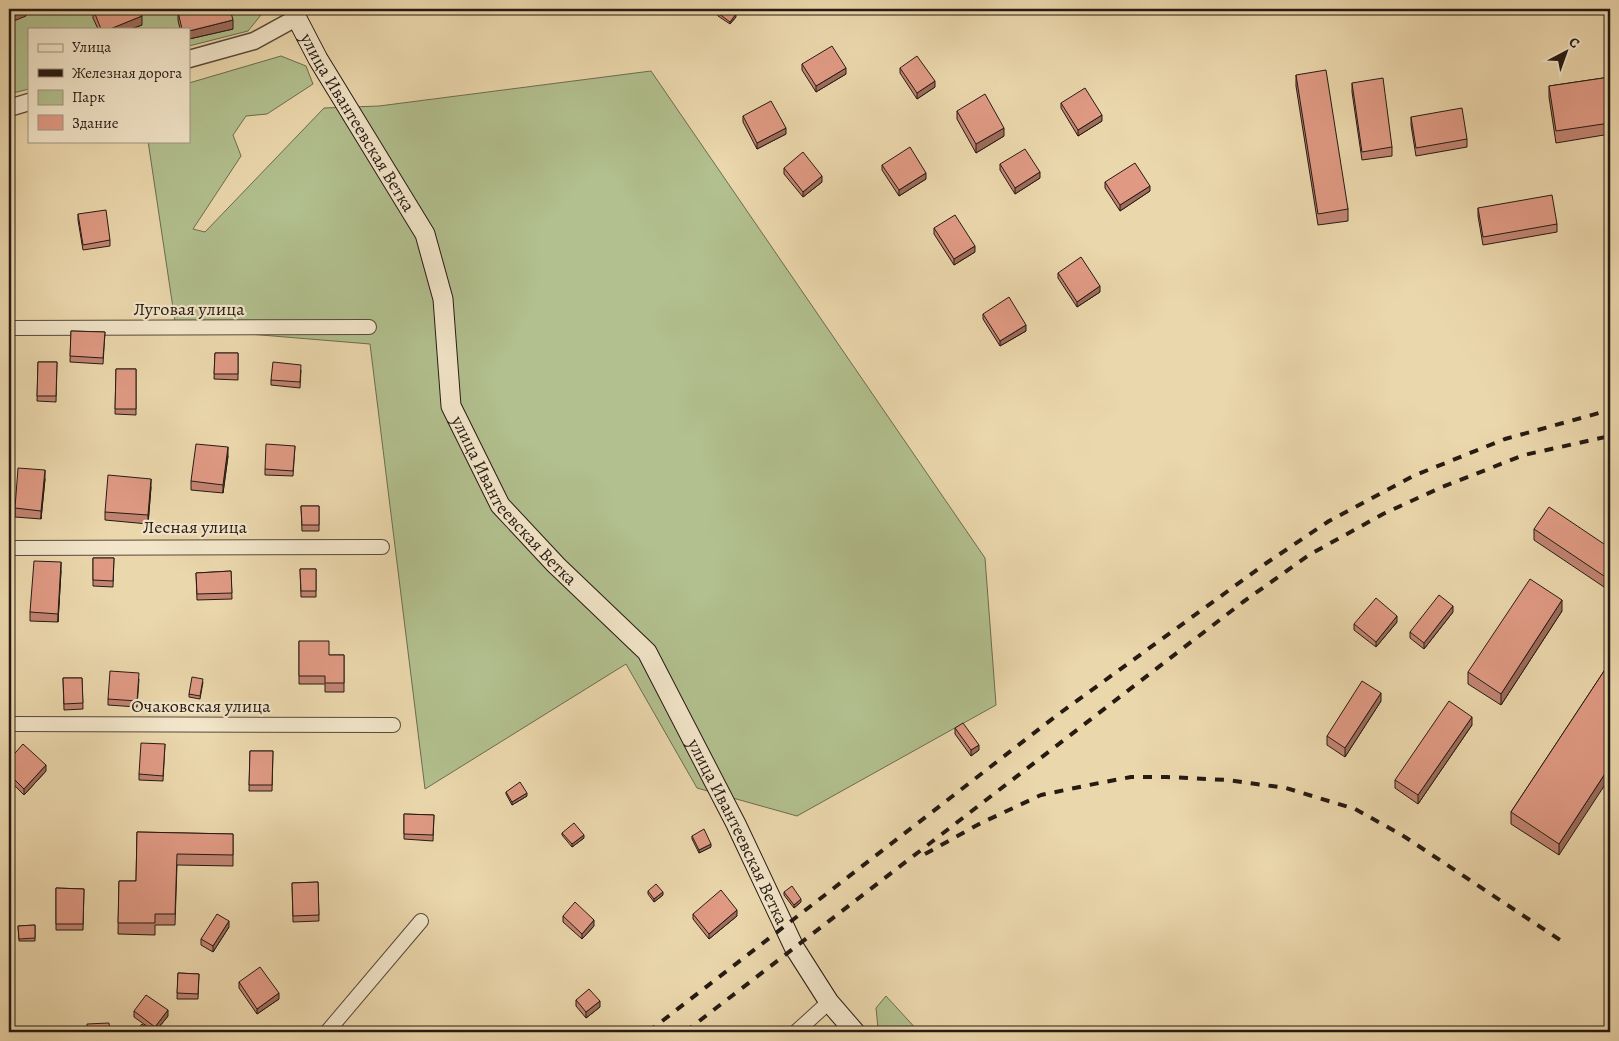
<svg xmlns="http://www.w3.org/2000/svg" width="1619" height="1041" viewBox="0 0 1619 1041" font-family="Alegreya,serif">
<style>
.green{fill:#b2bf8e;stroke:#6c6c50}
.lines{fill:none;stroke-linecap:round;stroke-linejoin:round}
.minor-casing{stroke:#574939;stroke-width:16}
.tertiary-casing{stroke:#574939;stroke-width:19}
.secondary-casing{stroke:#261a13;stroke-width:21}
.minor{stroke:#f2e5c9;stroke-width:14}
.tertiary{stroke:#f2e5c9;stroke-width:16}
.secondary{stroke:#f2e5c9;stroke-width:19}
.rail{stroke:#261a13;stroke-width:4;stroke-dasharray:9 9;stroke-linecap:butt}
.wall{fill:#c18472;stroke:#261a13}
.shaded-wall{fill:#9d6c5c;stroke:#261a13}
.building{fill:#e09a84;stroke:#261a13}
.labels{text-anchor:middle;dominant-baseline:central;stroke-width:4.5;stroke-linejoin:round;paint-order:stroke}
.street-label{font-size:18px;fill:#261a13;stroke:#f2e5c9}
</style>
<rect width="100%" height="100%" fill="#ebd7ac"/>
<filter id="stains"><feTurbulence type="fractalNoise" baseFrequency=".004" numOctaves="4"/><feColorMatrix values="0 0 0 0 .2 0 0 0 0 .09 0 0 0 0 .02 0 0 0 .5 -.17"/></filter>
<radialGradient id="worn" r=".72"><stop offset=".6" stop-color="#630" stop-opacity="0"/><stop offset="1" stop-color="#630" stop-opacity=".3"/></radialGradient>
<g class="green">
<path d="M9,9H264L265,10L248,31L189,46V29H29V89L9,94Z"/>
<path d="M281,56L306,66L313,84L267,114L246,116L233,135L241,156L193,229L205,232L324,108L379,106L651,71L985,558L996,705L797,816L697,788L626,664L425,789L370,344L176,328L148,141H189V83Z"/>
<path d="M886,996L919,1032H882L878,1028L876,1008Z"/>
</g>
<g class="lines">
<g class="minor-casing">
<g id="minor">
<path d="M9,328L369,327"/>
<path d="M9,548L382,547"/>
<path d="M9,724L393,725"/>
<path d="M327,1032L421,921"/>
<path d="M796,1032L829,1002"/>
</g>
</g>
<g class="tertiary-casing">
<g id="tertiary">
<path d="M189,59L254,41L296,18"/>
<path d="M9,108L29,102"/>
</g>
</g>
<g class="secondary-casing">
<g id="secondary">
<path id="s1" d="M292,9L318,59L425,234L443,299L451,406L500,505L556,565L647,652L736,824L794,947L829,1002L855,1032"/>
</g>
</g>
<use href="#minor" class="minor"/>
<use href="#tertiary" class="tertiary"/>
<use href="#secondary" class="secondary"/>
<g class="rail">
<path d="M925,854L981,823L1041,795L1099,783L1131,777H1167L1227,780L1286,788L1355,809L1402,835L1560,940"/>
<path d="M648,1032L1056,716L1265,564L1329,521L1413,476L1505,439L1610,410"/>
<path d="M685,1032L1243,602L1309,555L1383,514L1442,487L1524,455L1610,436"/>
</g>
</g>
<g class="wall">
<path d="M93,9L142,25L131,29H98L93,18Z"/>
<path d="M526,9H560V10L526,12Z"/>
<path d="M178,12L233,29L189,39V29H180L178,20Z"/>
<path d="M718,13L736,17L730,24L718,16Z"/>
<path d="M802,64L846,74L816,92L802,70Z"/>
<path d="M900,68L935,87L917,99L900,73Z"/>
<path d="M1296,75L1348,209V221L1318,225L1296,86Z"/>
<path d="M1610,77V134L1556,143L1549,97V86Z"/>
<path d="M1352,83L1392,147V156L1362,160L1352,92Z"/>
<path d="M1061,103L1102,121L1078,136L1061,108Z"/>
<path d="M957,111L1004,136L976,153L957,119Z"/>
<path d="M743,116L786,134L757,149L743,122Z"/>
<path d="M1411,117L1467,139V147L1416,156L1411,125Z"/>
<path d="M1000,164L1040,178L1015,194L1000,170Z"/>
<path d="M882,165L926,179L899,196L882,170Z"/>
<path d="M784,168L822,182L803,197L784,174Z"/>
<path d="M1105,182L1150,191L1120,211L1105,188Z"/>
<path d="M1478,208L1557,224V232L1483,245L1478,216Z"/>
<path d="M78,214L110,240V246L83,250L78,220Z"/>
<path d="M934,228L975,252L954,265L934,234Z"/>
<path d="M1058,273L1100,292L1077,307L1058,278Z"/>
<path d="M983,314L1026,331L1000,346L983,319Z"/>
<path d="M71,331L105,332L103,364L70,362Z"/>
<path d="M215,353H238V380L214,379Z"/>
<path d="M38,362H57L56,402L37,401Z"/>
<path d="M116,369H136V415L115,414Z"/>
<path d="M301,370L300,388L271,385V380Z"/>
<path d="M295,446L293,476L265,475V469Z"/>
<path d="M228,456L223,493L191,490V481Z"/>
<path d="M45,479L41,519L15,517V508Z"/>
<path d="M151,487L148,524L105,520V512Z"/>
<path d="M301,506H319V531H302Z"/>
<path d="M1534,529L1610,548V591L1534,540Z"/>
<path d="M93,558H114L113,587L93,586Z"/>
<path d="M300,569H316V597H301Z"/>
<path d="M61,571L58,622L30,621V612Z"/>
<path d="M231,571L232,599L197,600L196,573Z"/>
<path d="M9,582H12L14,625L9,626Z"/>
<path d="M1562,611L1501,705L1468,684V672Z"/>
<path d="M1453,612L1424,649L1410,638V632Z"/>
<path d="M1397,622L1376,647L1354,630V624Z"/>
<path d="M299,641L329,655H344V692H325V684H299Z"/>
<path d="M1610,662L1559,855L1511,824V812Z"/>
<path d="M63,678H82L83,709L64,710Z"/>
<path d="M139,679L137,707L108,705V699Z"/>
<path d="M203,682L200,699L189,697V694Z"/>
<path d="M1381,701L1345,757L1327,745V736Z"/>
<path d="M1472,725L1418,804L1395,788V780Z"/>
<path d="M955,728L979,750L971,756L955,734Z"/>
<path d="M165,744L163,781L139,780V774Z"/>
<path d="M250,751H273L272,791H249Z"/>
<path d="M9,760L46,771L24,795L9,780Z"/>
<path d="M506,792L527,796L512,805L506,794Z"/>
<path d="M404,814L434,815L433,841L404,839Z"/>
<path d="M137,832L233,834V866L177,865L175,925H155V935L118,934L119,881H136Z"/>
<path d="M562,833L584,838L572,847L562,835Z"/>
<path d="M692,836L711,847L699,853L692,839Z"/>
<path d="M318,882L319,921L293,922L292,883Z"/>
<path d="M56,888L84,889L83,930H56Z"/>
<path d="M648,891L663,895L654,902L648,894Z"/>
<path d="M784,892L801,902L794,908L784,895Z"/>
<path d="M693,914L737,916L709,939L693,919Z"/>
<path d="M563,916L594,926L582,939L563,922Z"/>
<rect x="9" y="922" width="2" height="23"/>
<path d="M35,925V941H19L18,926Z"/>
<path d="M229,927L213,952L201,945V939Z"/>
<path d="M178,973L199,974L198,999H177Z"/>
<path d="M239,982L279,999L257,1014L239,988Z"/>
<path d="M576,1000L600,1007L586,1018L576,1006Z"/>
<path d="M134,1011L168,1016L155,1032L134,1017Z"/>
</g>
<g class="shaded-wall">
<path d="M23,9H26V16L9,23V14Z"/>
<path d="M736,14V17L730,24V22Z"/>
<path d="M142,16V25L131,29H110Z"/>
<path d="M233,20V29L189,39V31Z"/>
<path d="M846,68V74L816,92V86Z"/>
<path d="M935,81V87L917,99V93Z"/>
<path d="M1102,115V121L1078,136V130Z"/>
<path d="M786,128V134L757,149V143Z"/>
<path d="M1004,128V136L976,153V144Z"/>
<path d="M1040,172V178L1015,194V188Z"/>
<path d="M926,173V179L899,196V190Z"/>
<path d="M822,176V182L803,197V192Z"/>
<path d="M1150,186V191L1120,211V205Z"/>
<path d="M975,246V252L954,265V259Z"/>
<path d="M1100,286V292L1077,307V302Z"/>
<path d="M1026,325V331L1000,346V341Z"/>
<path d="M228,447V456L223,493V485Z"/>
<path d="M45,470V479L41,519V511Z"/>
<path d="M151,479V487L148,524V515Z"/>
<path d="M61,562V571L58,622V614Z"/>
<path d="M1562,600V611L1501,705V694Z"/>
<path d="M1453,606V612L1424,649V643Z"/>
<path d="M1397,616V622L1376,647V642Z"/>
<path d="M1381,693V701L1345,757V748Z"/>
<path d="M1472,717V725L1418,804V795Z"/>
<path d="M979,745V750L971,756V750Z"/>
<path d="M46,765V771L24,795V789Z"/>
<path d="M1610,766V777L1559,855V844Z"/>
<path d="M527,793V796L512,805V802Z"/>
<path d="M584,835V838L572,847V844Z"/>
<path d="M711,844V847L699,853V850Z"/>
<path d="M663,892V895L654,902V899Z"/>
<path d="M801,899V902L794,908V905Z"/>
<path d="M737,910V916L709,939V934Z"/>
<path d="M594,920V926L582,939V934Z"/>
<path d="M229,921V927L213,952V946Z"/>
<path d="M279,993V999L257,1014V1009Z"/>
<path d="M600,1001V1007L586,1018V1012Z"/>
<path d="M168,1010V1016L155,1032V1027Z"/>
</g>
<g class="building">
<path d="M9,9H23L9,14Z"/>
<path d="M93,9H139L142,16L110,29H101Z"/>
<path d="M191,9H230L233,20L189,31V29H182L178,12Z"/>
<path d="M721,9H728L736,14L730,22L718,13Z"/>
<path d="M832,46L846,68L816,86L802,64Z"/>
<path d="M917,56L935,81L917,93L900,68Z"/>
<path d="M1326,70L1348,209L1318,214L1296,75Z"/>
<path d="M1610,77V123L1556,131L1549,86Z"/>
<path d="M1383,78L1392,147L1362,152L1352,83Z"/>
<path d="M1085,88L1102,115L1078,130L1061,103Z"/>
<path d="M985,94L1004,128L976,144L957,111Z"/>
<path d="M771,101L786,128L757,143L743,116Z"/>
<path d="M1462,108L1467,139L1416,148L1411,117Z"/>
<path d="M910,147L926,173L899,190L882,165Z"/>
<path d="M1025,149L1040,172L1015,188L1000,164Z"/>
<path d="M803,152L822,176L803,192L784,168Z"/>
<path d="M1135,163L1150,186L1120,205L1105,182Z"/>
<path d="M1552,195L1557,224L1483,237L1478,208Z"/>
<path d="M106,210L110,240L83,245L78,214Z"/>
<path d="M955,215L975,246L954,259L934,228Z"/>
<path d="M1081,257L1100,286L1077,302L1058,273Z"/>
<path d="M1009,297L1026,325L1000,341L983,314Z"/>
<path d="M71,331L105,332L103,358L70,356Z"/>
<path d="M215,353H238V374H214Z"/>
<path d="M38,362H57L56,396H37Z"/>
<path d="M273,362L301,365L300,382L271,380Z"/>
<path d="M116,369H136V409H115Z"/>
<path d="M196,444L228,447L223,485L191,481Z"/>
<path d="M266,444L295,446L293,471L265,469Z"/>
<path d="M18,468L45,470L41,511L15,508Z"/>
<path d="M108,475L151,479L148,515L105,512Z"/>
<path d="M301,506H319V525H302Z"/>
<path d="M1549,507L1610,548V580L1534,529Z"/>
<path d="M93,558H114L113,581L93,580Z"/>
<path d="M34,561L61,562L58,614L30,612Z"/>
<path d="M300,569H316V591H301Z"/>
<path d="M231,571L232,593L197,594L196,573Z"/>
<path d="M1530,579L1562,600L1501,694L1468,672Z"/>
<path d="M9,582H12L14,620H9Z"/>
<path d="M1439,595L1453,606L1424,643L1410,632Z"/>
<path d="M1376,598L1397,616L1376,642L1354,624Z"/>
<path d="M299,641H329V655H344V683H325V676H299Z"/>
<path d="M1610,662V766L1559,844L1511,812Z"/>
<path d="M110,671L139,673L137,701L108,699Z"/>
<path d="M192,677L203,679L200,696L189,694Z"/>
<path d="M63,678H82L83,703L64,704Z"/>
<path d="M1362,681L1381,693L1345,748L1327,736Z"/>
<path d="M1449,701L1472,717L1418,795L1395,780Z"/>
<path d="M963,723L979,745L971,750L955,728Z"/>
<path d="M141,743L165,744L163,776L139,774Z"/>
<path d="M23,744L46,765L24,789L9,774V760Z"/>
<path d="M250,751H273L272,785H249Z"/>
<path d="M520,782L527,793L512,802L506,792Z"/>
<path d="M404,814L434,815L433,835L404,834Z"/>
<path d="M574,823L584,835L572,844L562,833Z"/>
<path d="M704,829L711,844L699,850L692,836Z"/>
<path d="M137,832L233,834V855L177,854L175,914H155V923H118L119,881H136Z"/>
<path d="M318,882L319,915L293,916L292,883Z"/>
<path d="M656,884L663,892L654,899L648,891Z"/>
<path d="M792,886L801,899L794,905L784,892Z"/>
<path d="M56,888L84,889L83,924H56Z"/>
<path d="M721,890L737,910L709,934L693,914Z"/>
<path d="M575,902L594,920L582,934L563,916Z"/>
<path d="M217,914L229,921L213,946L201,939Z"/>
<rect x="9" y="922" width="2" height="17"/>
<path d="M35,925V938L19,939L18,926Z"/>
<path d="M260,967L279,993L257,1009L239,982Z"/>
<path d="M178,973L199,974L198,994L177,993Z"/>
<path d="M589,989L600,1001L586,1012L576,1000Z"/>
<path d="M146,995L168,1010L155,1027L134,1011Z"/>
<path d="M109,1023L110,1032H87V1024Z"/>
<path d="M142,1024L152,1032H135Z"/>
</g>
<g class="labels">
<g class="street-label">
<text stroke="none"><textPath href="#s1" startOffset="131">улица Ивантеевская Ветка</textPath></text>
<text x="189" y="309">Луговая улица</text>
<text stroke="none"><textPath href="#s1" startOffset="551">улица Ивантеевская Ветка</textPath></text>
<text x="195" y="527">Лесная улица</text>
<text x="201" y="706">Очаковская улица</text>
<text stroke="none"><textPath href="#s1" startOffset="956">улица Ивантеевская Ветка</textPath></text>
</g>
</g>
<rect width="1619" height="1041" fill="none" stroke="#ebd7ac" stroke-width="30"/>
<rect x="10" y="10" width="1599" height="1021" fill="none" stroke="#261a13" stroke-width="2.5"/>
<rect x="15" y="15" width="1589" height="1011" fill="none" stroke="#261a13"/>
<rect x="28" y="28" width="162" height="115" fill="#f2e5c9" stroke="#a09480"/>
<rect x="38" y="44" width="25" height="8" fill="#f2e5c9" stroke="#a09480"/>
<text x="72" y="52" font-size="15" fill="#261a13">Улица</text>
<rect x="38" y="69" width="25" height="8" fill="#261a13" stroke="#a09480"/>
<text x="72" y="78" font-size="15" fill="#261a13">Железная дорога</text>
<rect x="38" y="90" width="25" height="15" fill="#b2bf8e" stroke="#a09480"/>
<text x="72" y="102" font-size="15" fill="#261a13">Парк</text>
<rect x="38" y="115" width="25" height="15" fill="#e09a84" stroke="#a09480"/>
<text x="72" y="128" font-size="15" fill="#261a13">Здание</text>
<g transform="translate(1566 52) rotate(41)" stroke="#f2e5c9" stroke-width="4" paint-order="stroke">
<path d="M0-4L9 19L0 12L-9 19Z" fill="#261a13"/>
<text y="-8" font-size="14" font-weight="bold" text-anchor="middle" fill="#261a13">С</text>
</g>
<rect width="100%" height="100%" filter="url(#stains)"/>
<rect width="100%" height="100%" fill="url(#worn)"/>
</svg>
